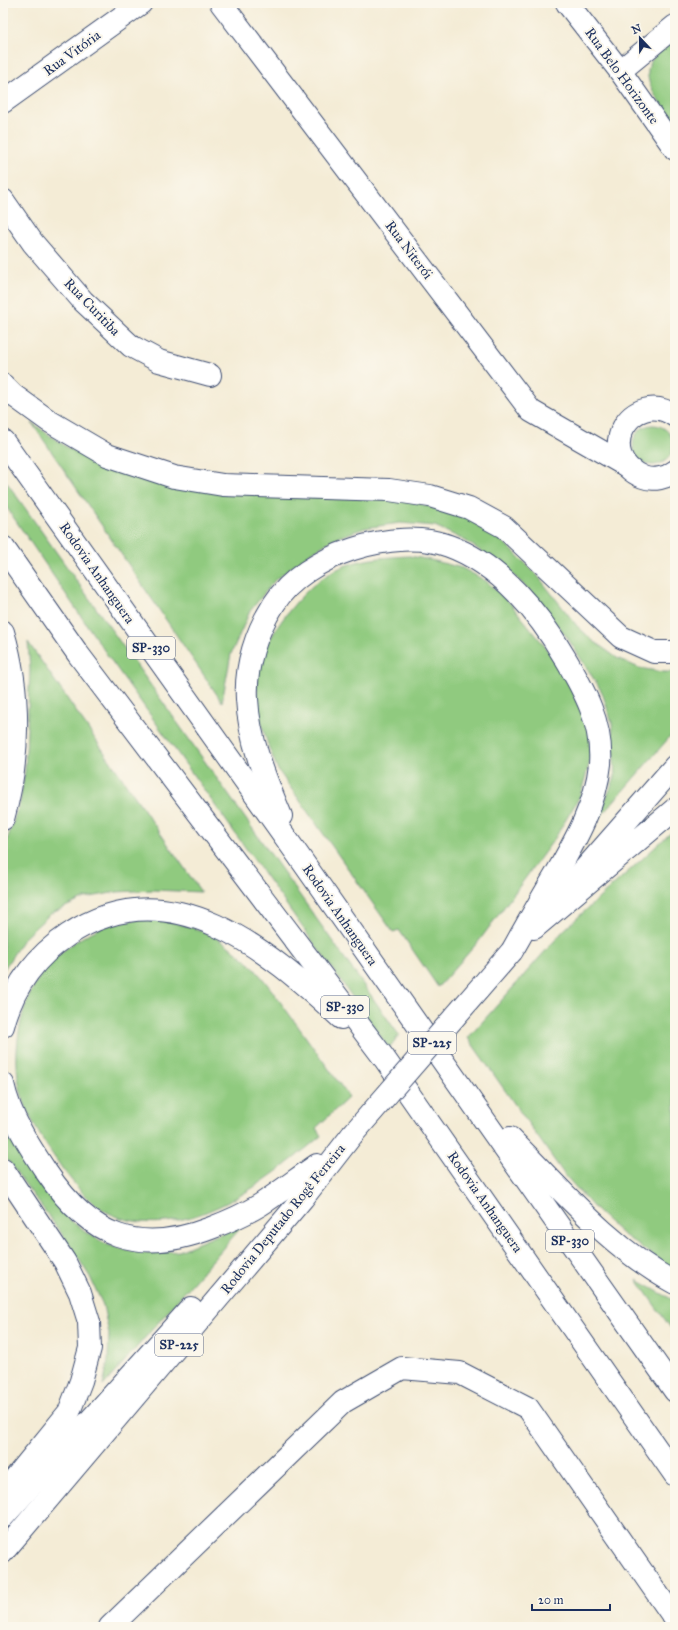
<svg xmlns="http://www.w3.org/2000/svg" width="678" height="1630" viewBox="0 0 678 1630" font-family="'IM FELL Great Primer',serif">
<style>
.green{fill:#90ca7f;stroke:#567c6e}
.lines{fill:none;stroke-linecap:round;stroke-linejoin:round}
.street-casing{stroke:#3c4b70;stroke-width:24}
.primary-casing{stroke:#3c4b70;stroke-width:24}
.highway-casing{stroke:#3c4b70;stroke-width:24}
.street{stroke:#fff;stroke-width:22}
.primary{stroke:#fff;stroke-width:22}
.highway{stroke:#fff;stroke-width:22}
.primary-bridge-casing{stroke:#3c4b70;stroke-width:24;stroke-linecap:butt}
.primary-bridge{stroke:#fff;stroke-width:22}
.labels{text-anchor:middle;dominant-baseline:central;stroke-width:4;stroke-linejoin:round;paint-order:stroke}
.shield{fill:#fbf7ec;stroke:#5e6b89;stroke-width:1}
.shield-label{font-size:13px;font-weight:bold;fill:#1b2f5e}
.street-label{font-size:14px;fill:#1b2f5e;stroke:#fbf7ec}
</style>
<rect width="100%" height="100%" fill="#fbf7ec"/>
<filter id="ink" filterUnits="userSpaceOnUse"><feTurbulence type="fractalNoise" baseFrequency=".025" numOctaves="2"/><feDisplacementMap in="SourceGraphic" scale="8" xChannelSelector="R" yChannelSelector="G"/><feConvolveMatrix kernelMatrix="1 2 1 2 8 2 1 2 1" color-interpolation-filters="sRGB"/></filter>
<filter id="wash" filterUnits="userSpaceOnUse"><feTurbulence type="fractalNoise" baseFrequency=".012" numOctaves="4" result="noise"/><feDisplacementMap in="SourceGraphic" scale="16" xChannelSelector="R" yChannelSelector="G"/><feGaussianBlur stdDeviation="0.9" result="paint"/><feColorMatrix in="noise" values="0 0 0 0 0 0 0 0 0 0 0 0 0 0 0 0 0 1.4 0 .05"/><feComposite in="paint" operator="in"/></filter>
<g filter="url(#wash)">
<rect width="100%" height="100%" fill="#f4ecd6"/>
<g class="green">
<path d="M675,40V122C662,105 635,78 655,56C661,50 669,46 675,40Z"/>
<path d="M32,423L68,448L103,464L142,480L173,486L387,495L467,516L495,534L521,559L537,575L577,626L592,640L617,658L639,668L663,672H675V731L593,825L606,799L615,777L612,723L602,692L567,637L528,589L507,569L466,541L435,526L400,523L365,528L336,538L309,554L275,580L250,611L231,654L222,702Z"/>
<circle cx="653" cy="445" r="20"/>
<path d="M3,477L399,1035L389,1048L108,656L3,502Z"/>
<path d="M410,556L435,561L462,568L486,581L510,603L544,645L568,681L590,732V761L580,796L555,838L479,941L438,987L399,930L393,932L278,770C267,744 257,717 257,689C257,679 258,664 262,656C276,622 311,577 347,565C367,558 388,557 410,556Z"/>
<path d="M28,642L201,892L153,890L117,892L85,898L50,914L23,939L3,971V852L20,802L25,771L30,669Z"/>
<path d="M675,829V1271L621,1233L596,1210L564,1174L468,1038L564,930Z"/>
<path d="M147,918C175,922 204,928 227,945C255,963 272,991 292,1018C311,1044 330,1071 349,1097L316,1128L321,1136C273,1176 208,1229 141,1222C102,1218 84,1197 62,1168C48,1148 32,1125 24,1102C9,1062 18,1001 46,968C59,952 76,940 94,931C109,923 130,921 147,918Z"/>
<path d="M3,1117L16,1143L63,1214L85,1232L108,1245L131,1251L149,1253L179,1251L244,1224L103,1386L108,1360L109,1334L103,1305L90,1277L72,1248L3,1154Z"/>
<path d="M637,1280L675,1301V1334Z"/>
</g>
</g>
<g filter="url(#ink)">
<g class="lines">
<g class="street-casing">
<g id="street">
<path d="M221,3L531,411L625,465"/>
<path d="M567,3L620,71L675,149"/>
<path d="M620,71L675,26"/>
<path d="M3,102L141,3"/>
<path d="M3,200L33,243L83,301L131,346L159,361L210,375"/>
<path d="M675,416C631,386 592,456 643,477C653,481 667,478 675,471"/>
<path d="M110,1627L343,1402L402,1368L460,1373L528,1408L675,1619"/>
</g>
</g>
<g class="primary-casing">
<g id="primary">
<path d="M561,896L675,766"/>
<path d="M3,1517L191,1308"/>
<path d="M3,1552L303,1198L352,1135"/>
</g>
</g>
<g class="highway-casing">
<g id="highway">
<path d="M3,385L13,395L49,421L107,455L174,477L223,485L389,490L430,496L469,508L504,527L621,637L654,652H675"/>
<path d="M3,441L298,855L675,1391"/>
<path d="M3,547L78,654L384,1058L675,1475"/>
<path d="M3,632C21,692 20,759 3,819"/>
<path d="M281,816C265,778 249,740 247,699C245,666 256,632 274,604C305,555 395,526 449,546C499,564 539,613 565,658C584,690 603,724 600,764C596,805 575,841 555,876C540,901 526,926 512,951"/>
<path d="M534,928L675,809"/>
<path d="M3,1026C13,987 35,957 68,935C170,866 268,950 341,1018"/>
<path d="M3,1084C10,1117 29,1146 47,1173C90,1237 138,1256 211,1228C227,1222 245,1214 260,1205C280,1192 298,1178 317,1165"/>
<path d="M510,1138C561,1189 610,1248 675,1283"/>
<path d="M3,1169L65,1262L80,1293L89,1322L90,1348L81,1381L69,1412L3,1493"/>
</g>
</g>
<use href="#street" class="street"/>
<use href="#primary" class="primary"/>
<use href="#highway" class="highway"/>
<g class="primary-bridge-casing">
<path id="primary-bridge" d="M352,1135L512,951"/>
</g>
<use href="#primary-bridge" class="primary-bridge"/>
</g>
</g>
<g class="labels">
<g class="shield">
<rect x="127" y="637" width="48" height="22" rx="3"/>
<rect x="321" y="996" width="48" height="22" rx="3"/>
<rect x="408" y="1032" width="48" height="22" rx="3"/>
<rect x="546" y="1230" width="48" height="22" rx="3"/>
<rect x="155" y="1334" width="48" height="22" rx="3"/>
</g>
<g class="shield-label">
<text x="151" y="648">SP-330</text>
<text x="345" y="1007">SP-330</text>
<text x="432" y="1043">SP-225</text>
<text x="570" y="1241">SP-330</text>
<text x="179" y="1345">SP-225</text>
</g>
<g class="street-label">
<text transform="translate(72 53) rotate(-36)">Rua Vitória</text>
<text transform="translate(622 76) rotate(54)">Rua Belo Horizonte</text>
<text transform="translate(409 250) rotate(53)">Rua Niterói</text>
<text transform="translate(92 307) rotate(46)">Rua Curitiba</text>
<text transform="translate(97 573) rotate(55)">Rodovia Anhanguera</text>
<text transform="translate(340 915) rotate(55)">Rodovia Anhanguera</text>
<text transform="translate(485 1202) rotate(55)">Rodovia Anhanguera</text>
<text transform="translate(283 1219) rotate(-51)">Rodovia Deputado Rogê Ferreira</text>
</g>
</g>
<rect width="678" height="1630" fill="none" stroke="#fbf7ec" stroke-width="16"/>
<g transform="translate(640 38) rotate(338)" stroke="#fbf7ec" stroke-width="3" paint-order="stroke">
<path d="M0-3L7 15L0 10L-7 15Z" fill="#1b2f5e"/>
<text y="-6" font-size="11" font-weight="bold" text-anchor="middle" fill="#1b2f5e">N</text>
</g>
<path d="M532 1604v6h78v-6" fill="none" stroke="#1b2f5e" stroke-width="2"/>
<text x="538" y="1604" font-size="12" fill="#1b2f5e" stroke="#fbf7ec" stroke-width="3" paint-order="stroke">20 m</text>
</svg>
